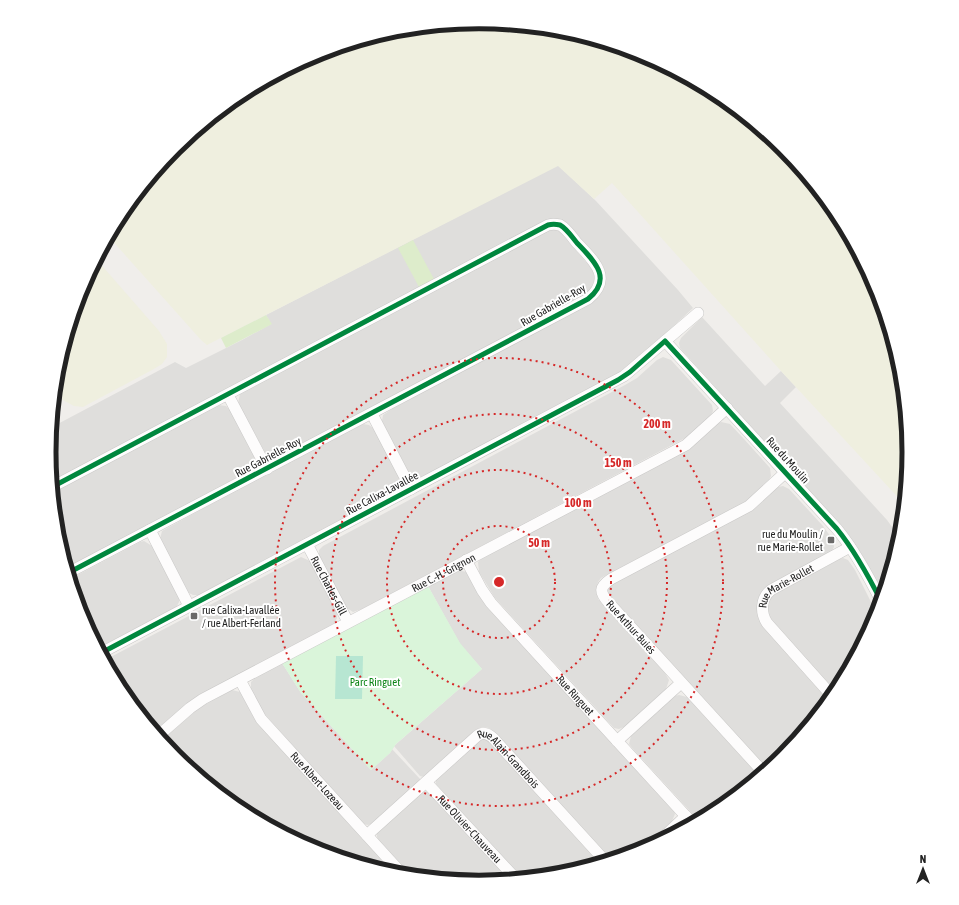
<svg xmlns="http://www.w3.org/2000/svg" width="959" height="905" viewBox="0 0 959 905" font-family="'Asap Condensed',sans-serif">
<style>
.residential{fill:#dfdedc}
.farmland{fill:#efefdf}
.grass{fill:#ddeccb}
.park{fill:#daf5da}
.pitch{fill:#b7e6d2}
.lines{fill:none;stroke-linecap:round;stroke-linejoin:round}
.minor-casing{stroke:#c9c8c7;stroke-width:12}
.minor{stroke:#fdfcfc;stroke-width:11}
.cycleway-casing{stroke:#fff;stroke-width:8}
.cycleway{stroke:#00873e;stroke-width:5}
.ring{fill:none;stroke:#d62828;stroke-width:2;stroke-dasharray:2 4}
.poi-dot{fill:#6a6968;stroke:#fff;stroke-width:1.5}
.labels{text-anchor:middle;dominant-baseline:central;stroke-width:4;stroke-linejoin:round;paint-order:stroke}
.street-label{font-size:11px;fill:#222;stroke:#fff}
.poi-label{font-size:11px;fill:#222;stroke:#fff;text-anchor:end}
.park-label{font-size:11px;fill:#0c8416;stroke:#fff}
.rim{fill:none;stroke:#222;stroke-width:5}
.centre{fill:#d62828;stroke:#fff;stroke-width:2}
.ring-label{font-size:12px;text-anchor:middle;font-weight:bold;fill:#d62828;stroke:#fff;stroke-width:4;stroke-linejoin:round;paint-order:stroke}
</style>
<rect width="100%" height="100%" fill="#f0eeeb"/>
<g class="residential">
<path d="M558,165L596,201L678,290L693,308L627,369L421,478H415L410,475L382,421L383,415L392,409L593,301L598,297L600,294L604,270L603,266L594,254L562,221L52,481L49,452L52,427L175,362L186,368L242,340L271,324L266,315Z"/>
<path d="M554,229L560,232L592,269L595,279L589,292L275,458H271L267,456L238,403L240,394L550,230Z"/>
<path d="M702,317L765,386L781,371L796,387L780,403L887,520L898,535L901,540L884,596L840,525L680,348L679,343L681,338Z"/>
<path d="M663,357L671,360L712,405L713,411L710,417L687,437L362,609L353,612L347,608L319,557V550L323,546L625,385L637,378L657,360Z"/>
<path d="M218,405L226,406L230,410L256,460L255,468L67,568L57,536L53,492Z"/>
<path d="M721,422L730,424L744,439L770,468L771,476L769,480L747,501L608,574L601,578L598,582L596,590L598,599L665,673L669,680L666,689L626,726L619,729L614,728L495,598L479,572L478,562L482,558L692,446L717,424Z"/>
<path d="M363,424L369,425L373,428L400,478V485L396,491L198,595H193L189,593L160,539L162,531L235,491Z"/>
<path d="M783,486L789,489L823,526L833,540L834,547L832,551L758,606L830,700L784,757L768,770L608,596L606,588L778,487Z"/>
<path d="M144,541L152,546L179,597V602L177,606L172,609L98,648L82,617L70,579L140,542Z"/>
<path d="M301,557L310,561L337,612V618L334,624L207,691L158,729L154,731L121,691L105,660Z"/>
<path d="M843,558L848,560L855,570L878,616L836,693L769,617L767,604L772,596L840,559Z"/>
<path d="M459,570L466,572L673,809L675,814L672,821L639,852L610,861L489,728L482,727L476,730L424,777L420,776L394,746L482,669L460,644L428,586Z"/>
<path d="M282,663L301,693L371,770L390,753L392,749L421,780L373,823L368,825L363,824L262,711L251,689V682L255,678Z"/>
<path d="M232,690L240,692L252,714L397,875L315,850L240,810L175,757L163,742L164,738L199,708Z"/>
<path d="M679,695L687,697L760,777L718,811L699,821L633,749L629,744L631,736L675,696Z"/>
<path d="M480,740H486L491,743L601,863L563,875L522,879L436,784V780Z"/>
<path d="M422,791L429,792L510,880L479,883L410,876L379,841L377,837V833Z"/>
</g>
<g class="farmland">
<path d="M480,22L564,30L644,55L719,95L784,148L838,214L877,288L902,369L910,453L905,505L781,371L612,183L594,199L558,166L207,345L201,340L109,237L122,213L175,148L241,94L315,55L396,30Z"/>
<path d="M97,260L159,331L167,344V357L162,364L152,370L83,407L74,406L61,399L55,391L57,368L82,288Z"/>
</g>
<g class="grass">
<path d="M413,240L434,279L419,287L398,248Z"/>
<path d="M266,315L272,324L226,348L221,338Z"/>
</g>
<path class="park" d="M428,586L460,643L482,669L396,744L390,753L371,770L301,693L282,663Z"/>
<path class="pitch" d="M336,656H363L362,699H335Z"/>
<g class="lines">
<g class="minor-casing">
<g id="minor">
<path d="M665,341L837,529C855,551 869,577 882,603"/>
<path d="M228,395L267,469"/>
<path d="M372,414L411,489"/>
<path d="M52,487L548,225C552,224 555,224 560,225C567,229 572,237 577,243C593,260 614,278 588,299L68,573"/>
<path d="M150,530L189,606"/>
<path id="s1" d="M307,544L348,622"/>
<path id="s2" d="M466,560L482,590L491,603L693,824"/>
<path d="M101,653L624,376L698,313"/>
<path id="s3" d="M240,680L261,719L404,876"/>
<path id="s4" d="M833,697L767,623C760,612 761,598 771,590L850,547"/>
<path id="s5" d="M158,736L190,708L203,699L686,445L727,408"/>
<path d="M617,741L681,683"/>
<path d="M764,773L609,603C599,592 599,587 611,579L749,506L786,472"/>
<path id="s6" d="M426,782L516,879"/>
<path id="s7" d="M367,835L477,736C483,731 489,734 494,739L606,862"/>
<path d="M656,844L686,816"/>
</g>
</g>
<use href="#minor" class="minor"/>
<g class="cycleway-casing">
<g id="cycleway">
<path d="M52,487L548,225C552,224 555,224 560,225C567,229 572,237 577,243C593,260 614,278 588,299L68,573"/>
<path d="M101,653L618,380L630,372L665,341L837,529C855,551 869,577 882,603"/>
</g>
</g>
<use href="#cycleway" class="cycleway"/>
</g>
<g class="ring">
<circle cx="499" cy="582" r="56"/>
<circle cx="499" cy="582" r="112"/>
<circle cx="499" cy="582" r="168"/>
<circle cx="499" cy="582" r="224"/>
</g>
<g class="poi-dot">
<rect x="827" y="536" width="8" height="8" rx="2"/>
<rect x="190" y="612" width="8" height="8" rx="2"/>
</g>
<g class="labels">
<g class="street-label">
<text transform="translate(553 305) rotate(-30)">Rue Gabrielle-Roy</text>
<text transform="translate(268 457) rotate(-28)">Rue Gabrielle-Roy</text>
<text transform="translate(788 460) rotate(48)">Rue du Moulin</text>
<text transform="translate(382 493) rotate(-28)">Rue Calixa-Lavallée</text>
<text stroke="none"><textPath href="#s5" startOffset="330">Rue C.-H.-Grignon</textPath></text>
<text stroke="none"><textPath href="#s1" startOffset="47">Rue Charles-Gill</textPath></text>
<text stroke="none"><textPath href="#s4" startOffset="149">Rue Marie-Rollet</textPath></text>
<text transform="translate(631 627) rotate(48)">Rue Arthur-Buies</text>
<text stroke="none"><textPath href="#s2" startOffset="175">Rue Ringuet</textPath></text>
<text stroke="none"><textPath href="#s7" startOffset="190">Rue Alain-Grandbois</textPath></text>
<text stroke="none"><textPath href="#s3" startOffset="128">Rue Albert-Lozeau</textPath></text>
<text stroke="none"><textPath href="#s6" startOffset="64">Rue Olivier-Chauveau</textPath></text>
</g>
<g class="poi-label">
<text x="823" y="534">rue du Moulin /<tspan x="823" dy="13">rue Marie-Rollet</tspan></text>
<text x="202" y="610" text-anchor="start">rue Calixa-Lavallée<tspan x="202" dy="13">/ rue Albert-Ferland</tspan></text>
</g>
<g class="park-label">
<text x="375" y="682">Parc Ringuet</text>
</g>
</g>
<path d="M0 0H959V905H0ZM56 452a423 423 0 1 1 846 0a423 423 0 1 1-846 0Z" fill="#fff" fill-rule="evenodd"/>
<path class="rim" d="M56 452a423 423 0 1 1 846 0a423 423 0 1 1-846 0Z"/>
<circle cx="499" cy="582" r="6" class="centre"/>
<g class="ring-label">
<text x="657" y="428">200 m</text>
<text x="618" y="467">150 m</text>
<text x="578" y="507">100 m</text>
<text x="539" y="547">50 m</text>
</g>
<g transform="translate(923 869)" stroke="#ffffff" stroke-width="3" paint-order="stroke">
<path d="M0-3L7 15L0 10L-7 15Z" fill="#222222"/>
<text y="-6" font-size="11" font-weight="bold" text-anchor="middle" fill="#222222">N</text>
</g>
</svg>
